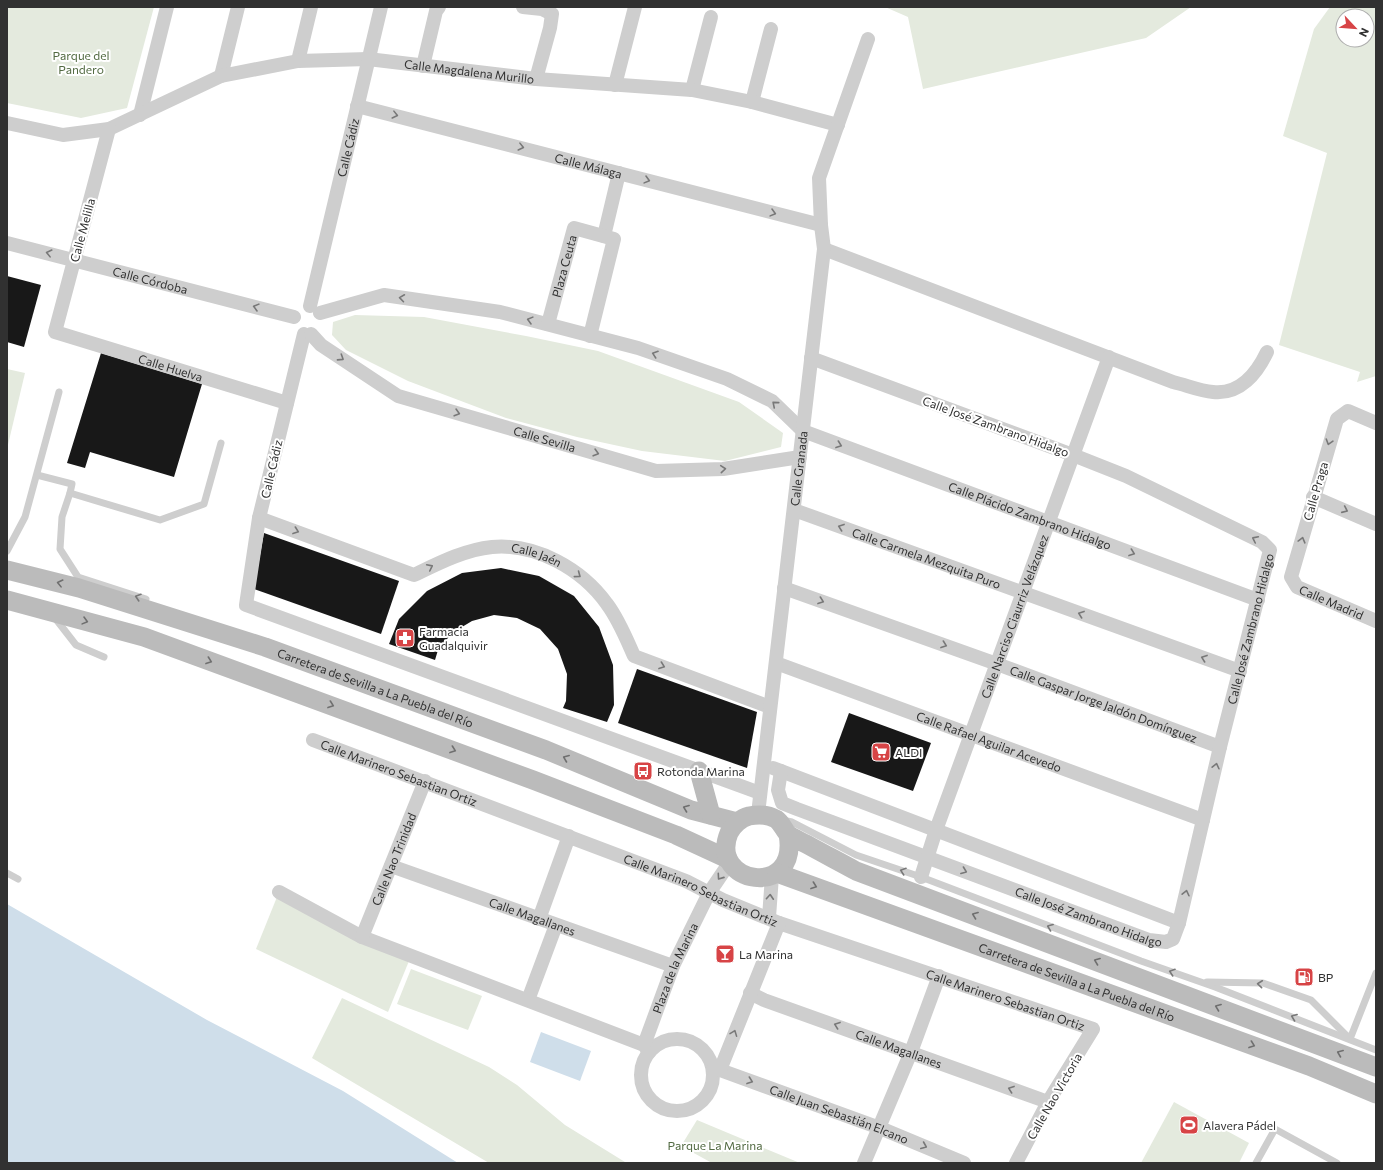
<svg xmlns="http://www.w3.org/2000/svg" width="1383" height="1170" viewBox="0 0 1383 1170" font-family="Commissioner,sans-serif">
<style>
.green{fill:#e4eade;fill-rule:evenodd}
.water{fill:#cfdeea}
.building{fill:#181818}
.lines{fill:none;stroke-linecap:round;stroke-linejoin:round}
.lane{stroke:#cecece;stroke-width:7}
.street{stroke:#cecece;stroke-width:14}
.secondary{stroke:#bbb;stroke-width:19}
.oneway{stroke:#787878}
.oneway2{stroke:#6f6f6f}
.labels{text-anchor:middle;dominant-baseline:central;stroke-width:4;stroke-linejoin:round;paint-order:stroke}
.park-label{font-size:12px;fill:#526a42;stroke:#fff}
.street-label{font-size:12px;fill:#313131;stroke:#fff}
.poi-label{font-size:12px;fill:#313131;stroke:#fff;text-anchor:start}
</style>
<rect width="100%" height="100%" fill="#fff"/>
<g class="green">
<path d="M7,7H154L127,108L81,118L7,103Z"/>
<path d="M885,7H1191L1146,38L923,89L908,17Z"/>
<path d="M1330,7H1376V376L1357,382L1360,372L1279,345L1327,153L1283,136L1314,29ZM1343,16H1367V40H1343Z"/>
<path d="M355,315L424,317L526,336L598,351L739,402L783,433L781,447L725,461L642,451L577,437L506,418L408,381L346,350L332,335L333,322Z"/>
<path d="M7,369L25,373L7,449Z"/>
<path d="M279,892L409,961L388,1012L256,949Z"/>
<path d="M411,969L482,996L468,1030L397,1004Z"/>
<path d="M342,998L489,1067L517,1085L565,1125L625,1162L489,1163L312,1058Z"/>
<path d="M1174,1102L1249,1143L1239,1163H1141Z"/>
<path d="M697,1120L800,1163H712L681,1146Z"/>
</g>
<g class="water">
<path d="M7,904L207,1020L343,1091L458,1163H7Z"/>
<path d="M541,1032L591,1051L580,1081L530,1062Z"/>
</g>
<g class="building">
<path d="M7,276L41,285L24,347L7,342Z"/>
<path d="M101,353L202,384L174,477L90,452L85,468L67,463Z"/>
<path d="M264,533L399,581L381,634L254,589Z"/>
<path d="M501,568L539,576L574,596L599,627L613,665L614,705L607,722L563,708L566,701L567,674L558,649L540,629L517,618L494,615L472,621L452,633L438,650L435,660L389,644L399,619L427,591L462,573Z"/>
<path d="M637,669L757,712L747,768L618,723Z"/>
<path d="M849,713L931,743L913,791L831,762Z"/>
</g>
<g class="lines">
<g class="lane">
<path d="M37,475L72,484L70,493"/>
<path d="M7,551L25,517L59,392"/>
<path d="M146,599L78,577L60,549L62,517L70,493L160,520L204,504L221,443"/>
<path d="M55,618L76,645L104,657"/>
<path d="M782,820L792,822L856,855L921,877L1141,961L1215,987L1376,1050"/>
<path d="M7,873L18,879"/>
<path d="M1207,982L1263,983L1311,1000L1350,1039L1376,973"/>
<path d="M1256,1163L1275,1129L1337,1163"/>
</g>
<g class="street">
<path d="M523,7L542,9L552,14L550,28L536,79"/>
<path d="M298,61L311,7"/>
<path d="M423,66L436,11L439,7"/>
<path d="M221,76L238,7"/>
<path d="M615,85L635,7"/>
<path d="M692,90L711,17"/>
<path d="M752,102L771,29"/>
<path id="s1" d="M357,106L821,225"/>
<path d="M140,115L167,7"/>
<path id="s2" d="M7,123L63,135L109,129L221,76L298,61L368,59L536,79L692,90L752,102L838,125"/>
<path id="s3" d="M109,129L55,332L287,403"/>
<path d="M604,236L619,173"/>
<path id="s4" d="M7,243L294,317"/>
<path d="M824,249L1173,382C1186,385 1200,391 1213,392C1240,395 1257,373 1267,352"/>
<path id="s5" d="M310,306L381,7"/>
<path id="s6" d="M320,313L384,295L500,312L638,348L727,379L772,401L803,431L1258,600"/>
<path id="s7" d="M548,324L574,228L614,239L590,336"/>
<path d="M304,334L259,518L246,605L760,793"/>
<path id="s8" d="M311,334L321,345L398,396L656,471L723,469L800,457"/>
<path id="s9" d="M1376,423L1348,411L1337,419L1291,577L1297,587L1376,621"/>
<path d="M1313,497L1376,524"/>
<path id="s10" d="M794,510L1240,671"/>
<path id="s11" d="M259,518L414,575C439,563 464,550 492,547C536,543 582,569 607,604C619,620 626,638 634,656L770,707"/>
<path id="s12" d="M784,588L997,664L1220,747"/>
<path id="s13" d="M776,663L1203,820"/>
<path id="s14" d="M313,740L686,881L723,900L779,923L1093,1029L1048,1102L1016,1163"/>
<path d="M773,768L1179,923"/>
<path id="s15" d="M781,771L778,790L782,803L797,809L1149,940L1166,942L1173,939L1179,923L1220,747L1270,550L1262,542L1126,476L1073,455L811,358"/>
<path id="s16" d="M758,814L824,249L821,225L819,178L868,39"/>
<path id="s17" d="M391,866L673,966"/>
<path id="s18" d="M921,877L936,830L1109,357"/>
<path d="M279,892L362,937L644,1045L649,1052"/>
<path d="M769,917L772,876"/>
<path d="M539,919L569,836"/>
<path id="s19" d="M362,937L425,781"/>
<path id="s20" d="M750,993L764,1000L1048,1102"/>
<path d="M528,1000L556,925"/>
<circle cx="677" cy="1075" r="36"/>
<path id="s21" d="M644,1045L673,966L709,893L730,862"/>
<path id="s22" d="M713,1070H720L880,1128L964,1163"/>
<path d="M720,1070L779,923"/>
<path d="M864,1163L911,1052L939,976"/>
</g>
<g class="secondary">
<path id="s23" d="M7,570L79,588L265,647L546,750L691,810L737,822"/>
<path d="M7,600L144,637L533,780L676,835L728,859"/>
<path d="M699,771L711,815"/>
<path d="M788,834C800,900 708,884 729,833C733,825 741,818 749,816C759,814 767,814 776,819C782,823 784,831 789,835C795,839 802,842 808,845C824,854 840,862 856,871L1376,1067"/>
<path id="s24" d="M777,873L1309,1066L1376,1094"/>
</g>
</g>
<defs><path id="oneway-chevron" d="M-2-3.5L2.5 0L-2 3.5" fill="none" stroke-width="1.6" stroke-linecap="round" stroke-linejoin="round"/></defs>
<g class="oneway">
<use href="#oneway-chevron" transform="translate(395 115) rotate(14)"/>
<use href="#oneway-chevron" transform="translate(521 147) rotate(14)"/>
<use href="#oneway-chevron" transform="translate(647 180) rotate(15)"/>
<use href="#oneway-chevron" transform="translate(773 213) rotate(15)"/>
<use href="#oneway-chevron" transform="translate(49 253) rotate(-166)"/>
<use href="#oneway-chevron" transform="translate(402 298) rotate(-172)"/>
<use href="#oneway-chevron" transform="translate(256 307) rotate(-165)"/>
<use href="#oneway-chevron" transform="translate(530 320) rotate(-165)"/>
<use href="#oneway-chevron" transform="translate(655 354) rotate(-161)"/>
<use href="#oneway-chevron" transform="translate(341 358) rotate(33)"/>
<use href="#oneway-chevron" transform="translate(775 404) rotate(-140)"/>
<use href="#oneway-chevron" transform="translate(457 413) rotate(16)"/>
<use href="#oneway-chevron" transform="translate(1329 442) rotate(107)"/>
<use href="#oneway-chevron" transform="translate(839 445) rotate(20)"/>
<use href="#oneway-chevron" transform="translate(596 453) rotate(16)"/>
<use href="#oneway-chevron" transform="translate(723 469) rotate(-5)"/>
<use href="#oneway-chevron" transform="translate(1345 510) rotate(24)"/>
<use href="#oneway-chevron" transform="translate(841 527) rotate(-160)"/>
<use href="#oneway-chevron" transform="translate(296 531) rotate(20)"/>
<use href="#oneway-chevron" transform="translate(1255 539) rotate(-154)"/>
<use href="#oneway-chevron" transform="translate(1302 540) rotate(-75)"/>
<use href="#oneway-chevron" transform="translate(1132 553) rotate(20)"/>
<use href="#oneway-chevron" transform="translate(430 567) rotate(-26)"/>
<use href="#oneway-chevron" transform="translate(578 575) rotate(37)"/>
<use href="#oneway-chevron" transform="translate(138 597) rotate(-162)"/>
<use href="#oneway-chevron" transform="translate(821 601) rotate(20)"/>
<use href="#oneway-chevron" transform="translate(1081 614) rotate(-160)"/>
<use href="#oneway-chevron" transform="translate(944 645) rotate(20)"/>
<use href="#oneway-chevron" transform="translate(1204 658) rotate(-160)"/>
<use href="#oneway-chevron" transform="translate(662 666) rotate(20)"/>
<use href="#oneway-chevron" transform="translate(1216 766) rotate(-77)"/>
<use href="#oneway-chevron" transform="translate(903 871) rotate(-161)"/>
<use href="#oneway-chevron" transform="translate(964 871) rotate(21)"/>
<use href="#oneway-chevron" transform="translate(720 877) rotate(125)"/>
<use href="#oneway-chevron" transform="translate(1186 893) rotate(-77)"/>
<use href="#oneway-chevron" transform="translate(770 897) rotate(-86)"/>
<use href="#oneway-chevron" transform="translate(1050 927) rotate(-159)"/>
<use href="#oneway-chevron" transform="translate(1172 972) rotate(-161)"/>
<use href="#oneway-chevron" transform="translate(1260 984) rotate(-174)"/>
<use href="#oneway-chevron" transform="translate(1294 1017) rotate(-159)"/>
<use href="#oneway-chevron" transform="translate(837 1025) rotate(-160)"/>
<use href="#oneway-chevron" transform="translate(734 1033) rotate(-69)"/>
<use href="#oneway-chevron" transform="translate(750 1081) rotate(20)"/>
<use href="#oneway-chevron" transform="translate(1011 1089) rotate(-160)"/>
<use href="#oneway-chevron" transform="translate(924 1146) rotate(23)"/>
</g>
<g class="oneway2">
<use href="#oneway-chevron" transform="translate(60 583) rotate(-166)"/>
<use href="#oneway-chevron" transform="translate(85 621) rotate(15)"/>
<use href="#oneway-chevron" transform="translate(209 661) rotate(20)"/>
<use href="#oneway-chevron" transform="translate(331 705) rotate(20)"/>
<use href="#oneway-chevron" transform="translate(453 750) rotate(20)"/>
<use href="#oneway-chevron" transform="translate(566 758) rotate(-158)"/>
<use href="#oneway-chevron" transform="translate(686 808) rotate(-159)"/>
<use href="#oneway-chevron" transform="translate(814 886) rotate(20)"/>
<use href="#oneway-chevron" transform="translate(975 915) rotate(-159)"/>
<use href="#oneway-chevron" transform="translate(1097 961) rotate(-159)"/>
<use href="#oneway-chevron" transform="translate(1218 1007) rotate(-159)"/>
<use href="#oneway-chevron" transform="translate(1252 1045) rotate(20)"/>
<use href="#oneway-chevron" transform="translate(1340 1053) rotate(-158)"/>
</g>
<defs>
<g id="pharmacy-square" transform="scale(1)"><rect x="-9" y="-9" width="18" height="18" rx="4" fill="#d74446" stroke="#fff"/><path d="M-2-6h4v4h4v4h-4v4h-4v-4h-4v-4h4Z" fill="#fff"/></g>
<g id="supermarket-square" transform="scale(1)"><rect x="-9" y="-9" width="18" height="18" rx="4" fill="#d74446" stroke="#fff"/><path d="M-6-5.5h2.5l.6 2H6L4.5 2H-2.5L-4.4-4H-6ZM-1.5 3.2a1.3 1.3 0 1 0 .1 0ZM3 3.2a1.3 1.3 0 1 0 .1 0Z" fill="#fff"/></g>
<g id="bus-square" transform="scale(1)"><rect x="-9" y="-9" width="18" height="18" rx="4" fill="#d74446" stroke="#fff"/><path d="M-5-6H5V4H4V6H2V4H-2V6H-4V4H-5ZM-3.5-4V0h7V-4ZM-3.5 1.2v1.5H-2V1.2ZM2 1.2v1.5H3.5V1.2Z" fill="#fff"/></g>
<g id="bar-square" transform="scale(1)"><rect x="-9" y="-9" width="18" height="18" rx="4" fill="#d74446" stroke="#fff"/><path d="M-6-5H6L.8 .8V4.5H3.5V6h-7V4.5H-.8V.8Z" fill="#fff"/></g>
<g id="fuel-square" transform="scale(1)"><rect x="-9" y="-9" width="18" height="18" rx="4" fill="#d74446" stroke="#fff"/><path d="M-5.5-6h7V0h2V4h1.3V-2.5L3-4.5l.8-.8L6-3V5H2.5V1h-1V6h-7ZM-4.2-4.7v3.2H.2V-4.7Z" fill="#fff"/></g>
<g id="stadium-square" transform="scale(1)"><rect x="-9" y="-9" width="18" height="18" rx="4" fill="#d74446" stroke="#fff"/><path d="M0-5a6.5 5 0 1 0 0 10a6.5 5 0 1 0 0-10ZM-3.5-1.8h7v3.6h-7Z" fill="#fff"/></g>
</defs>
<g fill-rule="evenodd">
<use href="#pharmacy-square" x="405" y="638"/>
<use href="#supermarket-square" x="881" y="752"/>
<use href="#bus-square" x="643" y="771"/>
<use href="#bar-square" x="725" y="954"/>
<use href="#fuel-square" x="1304" y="977"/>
<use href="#stadium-square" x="1189" y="1125"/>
</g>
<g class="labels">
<g class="park-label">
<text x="81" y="55">Parque del<tspan x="81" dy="14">Pandero</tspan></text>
<text x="715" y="1145">Parque La Marina</text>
</g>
<g class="street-label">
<text stroke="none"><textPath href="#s2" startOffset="478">Calle Magdalena Murillo</textPath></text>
<text stroke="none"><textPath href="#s5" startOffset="163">Calle Cádiz</textPath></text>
<text stroke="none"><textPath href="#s1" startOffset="239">Calle Málaga</textPath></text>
<text transform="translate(82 230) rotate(-75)">Calle Melilla</text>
<text stroke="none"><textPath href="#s7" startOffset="60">Plaza Ceuta</textPath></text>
<text stroke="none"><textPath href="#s4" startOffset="148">Calle Córdoba</textPath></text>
<text stroke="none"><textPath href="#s3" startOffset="331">Calle Huelva</textPath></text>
<text transform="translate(996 426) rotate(20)">Calle José Zambrano Hidalgo</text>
<text stroke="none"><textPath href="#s8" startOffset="260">Calle Sevilla</textPath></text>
<text stroke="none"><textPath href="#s16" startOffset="348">Calle Granada</textPath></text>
<text transform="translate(271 469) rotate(-77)">Calle Cádiz</text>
<text transform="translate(1315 491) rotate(-74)">Calle Praga</text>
<text stroke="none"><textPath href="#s6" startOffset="756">Calle Plácido Zambrano Hidalgo</textPath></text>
<text stroke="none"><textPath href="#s11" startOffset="294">Calle Jaén</textPath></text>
<text stroke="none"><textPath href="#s10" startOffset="141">Calle Carmela Mezquita Puro</textPath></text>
<text stroke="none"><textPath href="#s9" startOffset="258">Calle Madrid</textPath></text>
<text stroke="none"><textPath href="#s18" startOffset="277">Calle Narciso Ciaurriz Velázquez</textPath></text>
<text stroke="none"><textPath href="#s15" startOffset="769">Calle José Zambrano Hidalgo</textPath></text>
<text stroke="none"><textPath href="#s23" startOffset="387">Carretera de Sevilla a La Puebla del Río</textPath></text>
<text stroke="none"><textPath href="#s12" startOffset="340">Calle Gaspar Jorge Jaldón Domínguez</textPath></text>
<text stroke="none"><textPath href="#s13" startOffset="227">Calle Rafael Aguilar Acevedo</textPath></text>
<text stroke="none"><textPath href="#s14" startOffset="92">Calle Marinero Sebastian Ortiz</textPath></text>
<text stroke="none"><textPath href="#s19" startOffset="84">Calle Nao Trinidad</textPath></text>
<text stroke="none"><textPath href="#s14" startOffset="416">Calle Marinero Sebastian Ortiz</textPath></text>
<text stroke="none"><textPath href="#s15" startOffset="360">Calle José Zambrano Hidalgo</textPath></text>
<text stroke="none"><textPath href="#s17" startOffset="150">Calle Magallanes</textPath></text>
<text stroke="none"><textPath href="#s21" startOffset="83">Plaza de la Marina</textPath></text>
<text stroke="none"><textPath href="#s24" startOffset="319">Carretera de Sevilla a La Puebla del Río</textPath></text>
<text stroke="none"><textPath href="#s14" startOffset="740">Calle Marinero Sebastian Ortiz</textPath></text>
<text stroke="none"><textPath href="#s20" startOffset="159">Calle Magallanes</textPath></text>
<text transform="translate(1054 1096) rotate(-60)">Calle Nao Victoria</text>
<text stroke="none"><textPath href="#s22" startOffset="134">Calle Juan Sebastián Elcano</textPath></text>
</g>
<g class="poi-label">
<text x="419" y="631">Farmacia<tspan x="419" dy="14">Guadalquivir</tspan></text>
<text x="895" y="752">ALDI</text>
<text x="657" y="771">Rotonda Marina</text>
<text x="739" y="954">La Marina</text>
<text x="1318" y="977">BP</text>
<text x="1203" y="1125">Alavera Pádel</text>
</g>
</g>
<rect width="1383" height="1170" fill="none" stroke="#313131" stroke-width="16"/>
<g transform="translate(1355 28) rotate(116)"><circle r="19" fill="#ffffff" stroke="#adadad"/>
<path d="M0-3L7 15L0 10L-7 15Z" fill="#d74446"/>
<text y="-6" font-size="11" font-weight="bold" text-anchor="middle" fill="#313131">N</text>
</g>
</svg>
